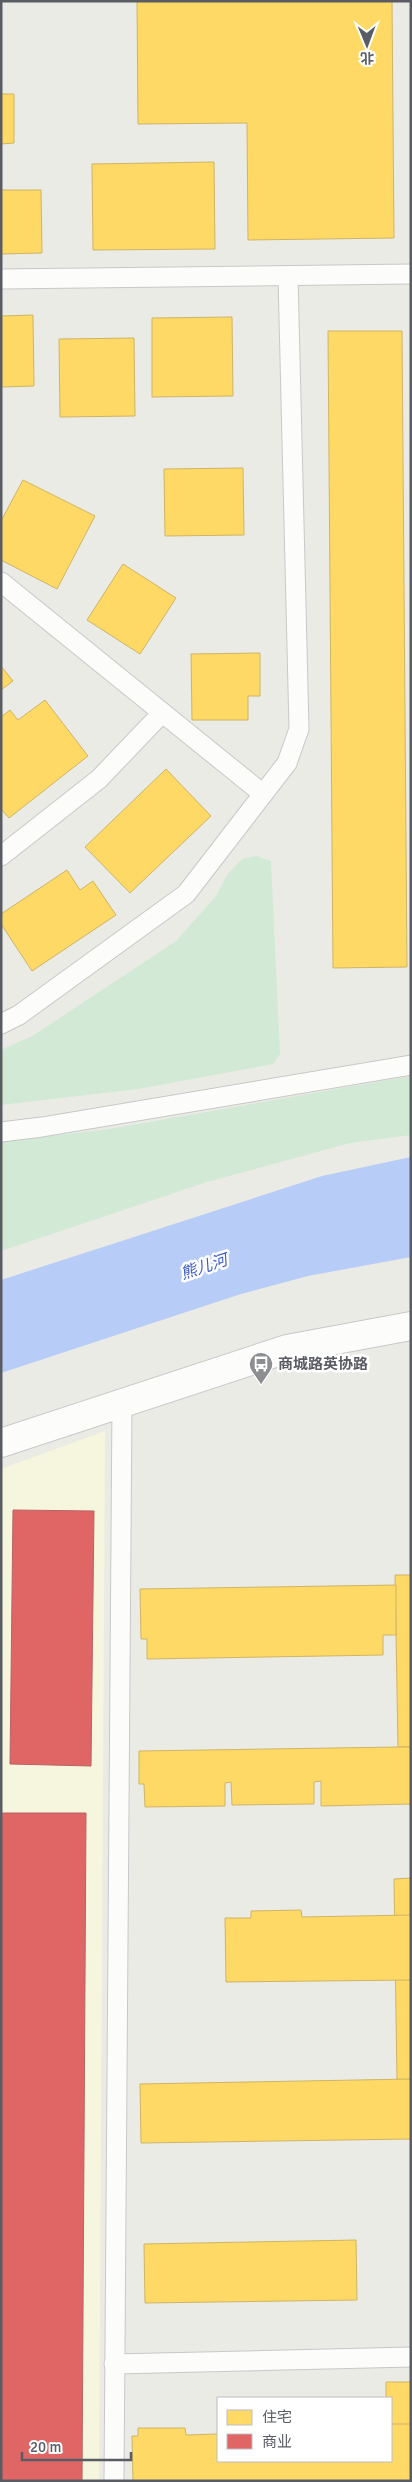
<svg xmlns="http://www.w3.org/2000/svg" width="412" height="2482" viewBox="0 0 412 2482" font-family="Signika,'Noto Sans SC',sans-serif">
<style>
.commercial{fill:#f5f6dd}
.green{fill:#d1e9d5}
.water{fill:#b7ccf7}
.homes{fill:#ffd966;stroke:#ceb465}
.shops{fill:#e06666;stroke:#b86365}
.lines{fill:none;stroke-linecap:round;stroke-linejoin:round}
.lane-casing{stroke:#c8c8c8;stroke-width:21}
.street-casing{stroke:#c8c8c8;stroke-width:30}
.lane{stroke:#fcfcfb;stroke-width:19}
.street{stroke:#fcfcfb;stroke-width:28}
.labels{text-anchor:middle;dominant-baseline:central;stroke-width:5;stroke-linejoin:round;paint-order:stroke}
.poi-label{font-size:15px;font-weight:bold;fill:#5a5c64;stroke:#fff;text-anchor:start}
.water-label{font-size:16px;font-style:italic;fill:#3b5bcc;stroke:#fff}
</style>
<rect width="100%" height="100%" fill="#ebebe5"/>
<path class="commercial" d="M105,1431L99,2481H1V1469Z"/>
<g class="green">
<path d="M256,856L271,861L280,1054L273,1064L138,1089L1,1105V1050L34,1035L176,941L216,896L227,875L242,859Z"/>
<path d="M411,1076V1135L350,1143L207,1182L1,1251V1142L109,1129Z"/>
</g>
<path class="water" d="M411,1157V1257L308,1276L241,1294L1,1373V1280L322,1176Z"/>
<g class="homes">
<path d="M137,1H392L394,238L248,240L247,123L138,124Z"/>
<path d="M1,94H14V143L1,144Z"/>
<path d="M214,162L215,249L93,250L92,164Z"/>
<path d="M1,190H41L42,253L1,254Z"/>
<path d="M33,315L34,386L1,387V316Z"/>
<path d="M232,317L233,396L152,397V318Z"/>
<path d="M328,331H402L407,967L333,968Z"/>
<path d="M134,338L135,416L60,417L59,339Z"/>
<path d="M243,468L244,535L165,536L164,469Z"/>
<path d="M23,480L95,516L57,589L1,560V521Z"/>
<path d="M123,564L176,598L140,654L87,620Z"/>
<path d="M260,653V696H248V720H192L191,654Z"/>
<path d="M1,666L13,681L1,690Z"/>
<path d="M45,700L88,756L9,818L1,809V717L10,710L18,720Z"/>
<path d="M166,769L211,816L130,893L85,847Z"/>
<path d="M67,870L80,890L93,881L116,915L32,971L1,924V914Z"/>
<path d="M395,1575H411V1747H398Z"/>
<path d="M396,1585V1635H383V1655L147,1659V1639H141L140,1589Z"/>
<path d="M398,1747H411V1804L321,1806V1781L314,1782V1804L232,1805L231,1782L225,1783V1806L145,1807L144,1784H139V1751Z"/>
<path d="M411,1878V2079L397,2080L394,1879Z"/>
<path d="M301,1910L302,1917L411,1915V1980L226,1982L225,1918H251V1911Z"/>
<path d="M411,2079V2139L141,2143L140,2084Z"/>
<path d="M356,2240L357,2300L145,2303L144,2244Z"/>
<path d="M386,2382H411V2481H387V2461H391V2398H386Z"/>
<path d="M391,2424H411V2481H133L132,2436H138V2428H185L186,2435L218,2434V2461H391Z"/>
</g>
<g class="shops">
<path d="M13,1510L94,1511L91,1766L10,1764Z"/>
<path d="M1,1813H86L82,2481H1Z"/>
</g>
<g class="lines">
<g class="lane-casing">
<g id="lane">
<path d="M1,279L411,274"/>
<path d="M1,582L263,794"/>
<path d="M1,856L99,779L162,713"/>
<path d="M1,1024L19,1015L186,894L287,763L299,729L288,276"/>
<path d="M1,1132L42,1127L411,1065"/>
<path d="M114,2364L411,2357"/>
<path d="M114,2481L122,1403"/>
</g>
</g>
<g class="street-casing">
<path id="street" d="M1,1443L287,1349L411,1326"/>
</g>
<use href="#lane" class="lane"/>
<use href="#street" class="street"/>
</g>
<defs>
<g id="bus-pin" transform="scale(1.25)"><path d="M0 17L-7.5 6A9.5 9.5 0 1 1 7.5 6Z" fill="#8d8e91" stroke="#fff"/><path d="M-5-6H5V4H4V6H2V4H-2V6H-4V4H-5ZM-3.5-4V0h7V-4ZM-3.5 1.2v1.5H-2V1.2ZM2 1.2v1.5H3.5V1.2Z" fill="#fff"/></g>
</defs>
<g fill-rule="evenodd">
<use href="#bus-pin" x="261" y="1364"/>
</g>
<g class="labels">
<g class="poi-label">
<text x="278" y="1364">商城路英协路</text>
</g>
<g class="water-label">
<text transform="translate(204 1267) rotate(-18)">熊儿河</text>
</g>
</g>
<rect width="412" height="2482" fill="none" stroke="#5a5c64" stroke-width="5"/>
<rect x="217" y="2397" width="175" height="65" fill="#ffffff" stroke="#bdbec1"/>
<rect x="227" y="2410" width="25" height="15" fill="#ffd966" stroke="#bdbec1"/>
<text x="262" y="2422" font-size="15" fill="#5a5c64">住宅</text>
<rect x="227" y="2434" width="25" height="15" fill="#e06666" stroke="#bdbec1"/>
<text x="262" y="2447" font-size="15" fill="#5a5c64">商业</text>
<g transform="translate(367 45) rotate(179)" stroke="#ffffff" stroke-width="4" paint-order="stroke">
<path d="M0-4L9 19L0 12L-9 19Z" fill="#5a5c64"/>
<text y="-8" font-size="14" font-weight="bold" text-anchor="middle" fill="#5a5c64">北</text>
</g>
<path d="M22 2452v8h109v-8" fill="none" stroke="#5a5c64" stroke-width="2.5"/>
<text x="30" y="2452" font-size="15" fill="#5a5c64" stroke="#ffffff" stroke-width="4" paint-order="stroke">20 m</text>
</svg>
